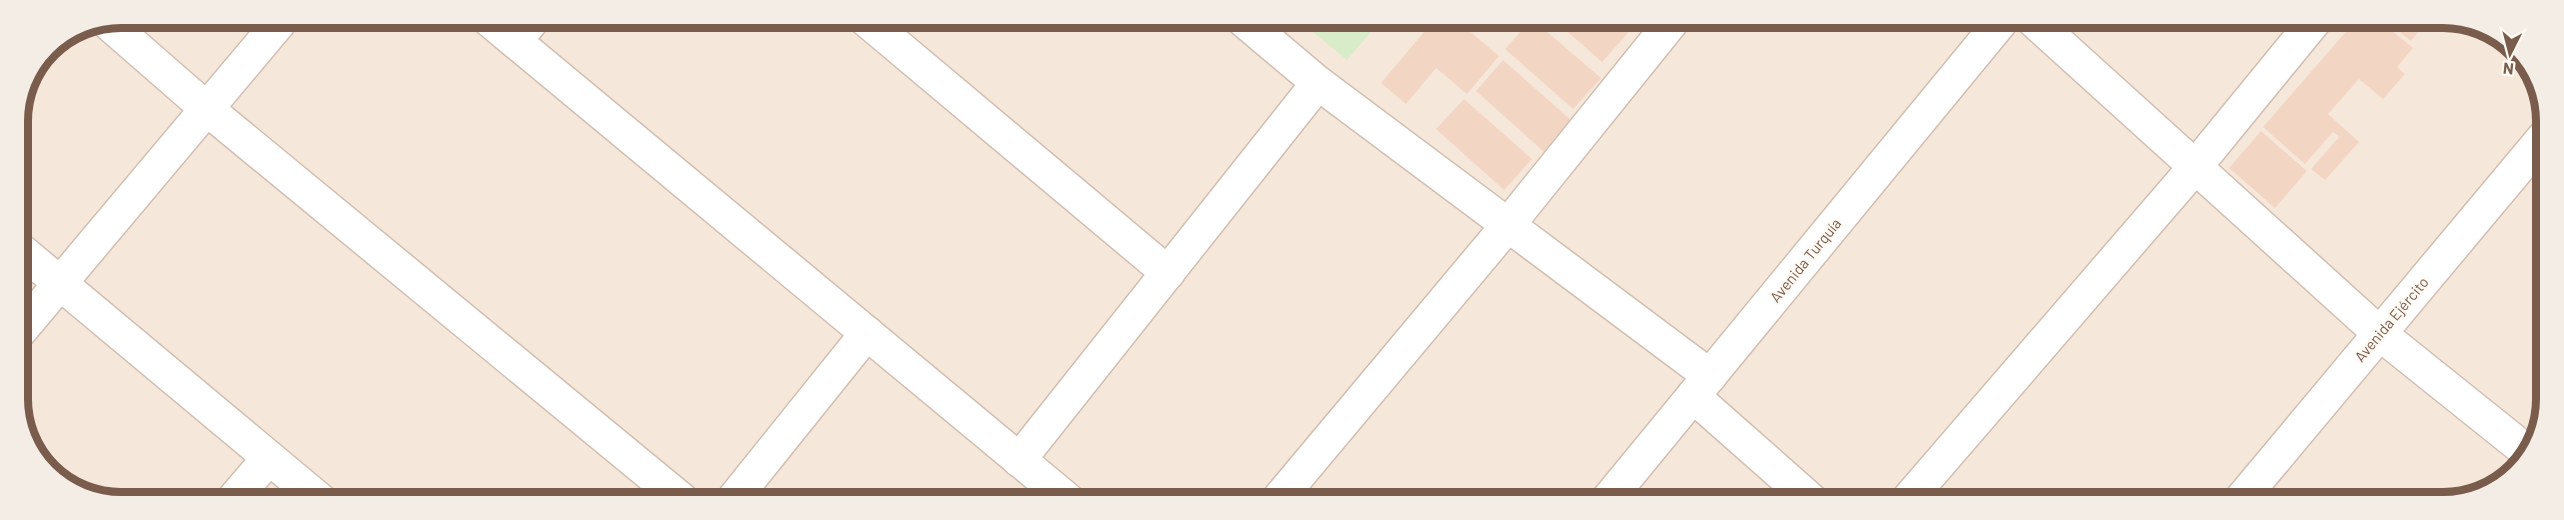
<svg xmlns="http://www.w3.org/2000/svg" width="2564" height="520" viewBox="0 0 2564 520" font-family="Barlow,sans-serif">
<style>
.residential{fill:#f5e8da}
.green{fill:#d8ecc9}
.building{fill:#f3d5c3}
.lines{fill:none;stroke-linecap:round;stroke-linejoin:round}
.street-casing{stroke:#d1beb0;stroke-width:36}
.street{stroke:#fff;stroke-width:33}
.labels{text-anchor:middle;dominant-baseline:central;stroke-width:4.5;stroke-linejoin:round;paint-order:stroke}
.street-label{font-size:15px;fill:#7a5c4d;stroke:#fffaf3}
.rim{fill:none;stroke:#7a5c4d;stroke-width:8}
</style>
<rect width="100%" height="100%" fill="#fdf6ec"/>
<path class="residential" d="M121,18L2457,19L2511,44L2544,101L2545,413L2511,476L2449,502L107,501L53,476L21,425L18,121L26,81L48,48L82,26Z"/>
<path class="green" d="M1296,18L1382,19L1347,60Z"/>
<g class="building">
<path d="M1435,19H1455L1499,56L1467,94L1436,68L1406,104L1381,83Z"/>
<path d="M1532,19L1601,78L1573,109L1505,49Z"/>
<path d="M1553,19H1626L1634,26L1602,62Z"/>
<path d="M2357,19H2378L2413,48L2397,67L2405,74L2383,99L2359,79L2328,114L2359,142L2325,180L2311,169L2339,137L2333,132L2305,164L2263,127Z"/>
<path d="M2384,19H2429L2411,41Z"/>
<path d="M2502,40L2511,44L2524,66L2497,46Z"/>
<path d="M1503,60L1572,121L1544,152L1476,91Z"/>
<path d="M1464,99L1532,159L1504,190L1436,129Z"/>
<path d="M2261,131L2307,171L2275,208L2229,168Z"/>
</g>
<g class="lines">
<g class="street-casing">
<g id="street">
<path d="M487,18L1069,501"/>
<path d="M864,18L1168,273"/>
<path d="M1241,18L1318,83L1710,376"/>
<path d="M2032,19L2379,333L2525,450"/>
<path d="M106,21L207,109L683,501"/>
<path d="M515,41L534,18"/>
<path d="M19,249L321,501"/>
<path d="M20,331L283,18"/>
<path d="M1693,396L1813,502"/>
<path d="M1019,460L1318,83"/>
<path d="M232,501L269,458"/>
<path d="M732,501L867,333"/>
<path d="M1277,501L1508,225L1674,19"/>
<path d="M1606,502L2003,19"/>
<path d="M1906,502L2195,167L2316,19"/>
<path d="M2239,502L2544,137"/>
</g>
</g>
<use href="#street" class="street"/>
</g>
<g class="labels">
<g class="street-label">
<text transform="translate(1805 260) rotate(-51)">Avenida Turquía</text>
<text transform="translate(2391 319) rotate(-50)">Avenida Ejército</text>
</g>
</g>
<path d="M0 0H2564V520H0ZM121 28H2443A93 93 0 0 1 2536 121V399A93 93 0 0 1 2443 492H121A93 93 0 0 1 28 399V121A93 93 0 0 1 121 28Z" fill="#f4ede6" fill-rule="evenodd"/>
<path class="rim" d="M121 28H2443A93 93 0 0 1 2536 121V399A93 93 0 0 1 2443 492H121A93 93 0 0 1 28 399V121A93 93 0 0 1 121 28Z"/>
<g transform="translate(2510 54) rotate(186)" stroke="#fffaf3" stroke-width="4.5" paint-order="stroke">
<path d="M0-4.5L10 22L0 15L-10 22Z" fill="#7a5c4d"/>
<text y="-9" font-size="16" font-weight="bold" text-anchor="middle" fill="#7a5c4d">N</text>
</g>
</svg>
